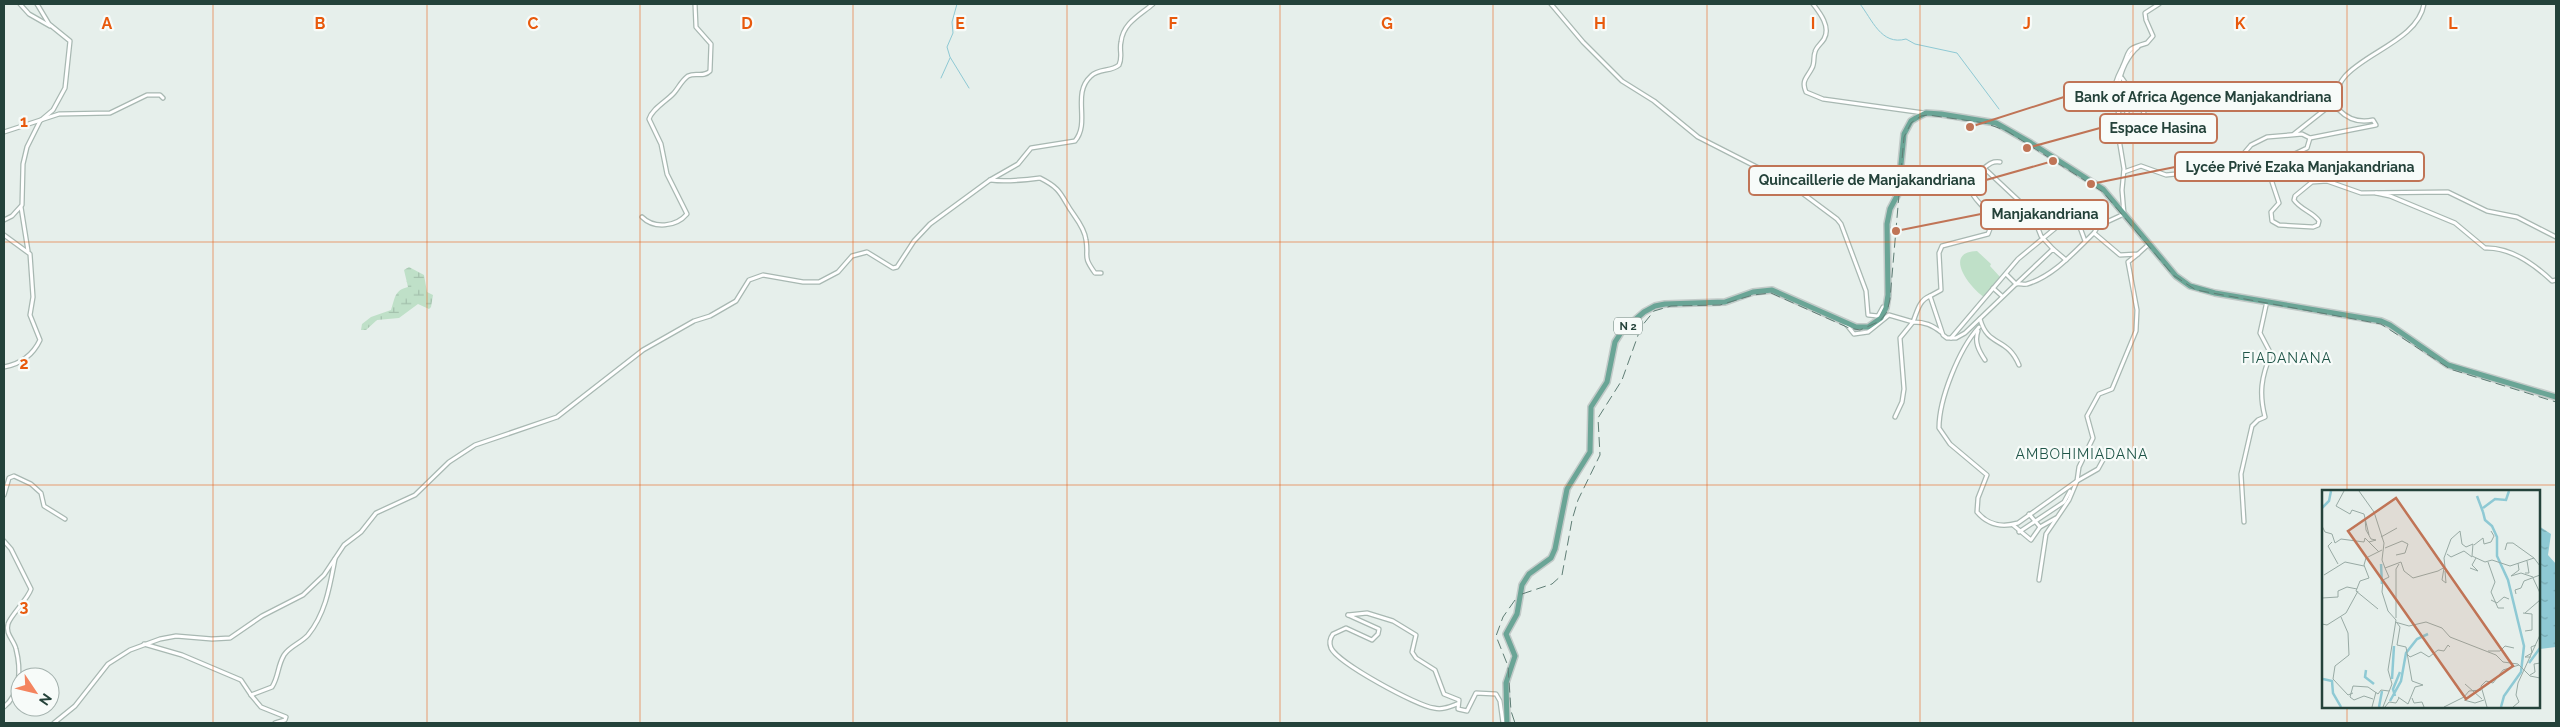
<svg xmlns="http://www.w3.org/2000/svg" width="2560" height="727" viewBox="0 0 2560 727" font-family="Raleway,sans-serif">
<style>
.wetland{fill:url(#wetland-marsh)}
.pitch{fill:#bfe0c8}
.water{fill:url(#water-ripples)}
.lines{fill:none;stroke-linecap:round;stroke-linejoin:round}
.stream{stroke:#8ec9d4;stroke-width:1}
.minor-casing{stroke:#a8b8b2;stroke-width:5.5}
.major-casing{stroke:#c2cac8;stroke-width:8}
.minor{stroke:#fff;stroke-width:3}
.major{stroke:#6aa596;stroke-width:5}
.rail{stroke:#5f7d75;stroke-width:1;stroke-dasharray:10 5;stroke-linecap:butt}
.grid{fill:none;stroke:#e8590c;stroke-width:1;stroke-opacity:0.55}
.labels{text-anchor:middle;dominant-baseline:central;stroke-width:4.5;stroke-linejoin:round;paint-order:stroke}
.shield{fill:#f7fbf9;stroke:#637a73;stroke-width:1}
.shield-label{font-size:11px;font-weight:bold;fill:#24423a}
.neighbourhood-label{font-size:14px;letter-spacing:1px;fill:#1f5548;stroke:#f7fbf9}
.inset-river{fill:none;stroke:#8ec9d4;stroke-width:2.5}
.inset-road{fill:none;stroke:#98aaa4;stroke-width:1}
.view{fill:#c07456;fill-opacity:0.15;stroke:#c07456;stroke-width:2.5}
.inset-edge{fill:none;stroke:#24423a;stroke-width:2.5}
.grid-label{font-size:16px;text-anchor:middle;font-weight:bold;fill:#e8590c;stroke:#f7fbf9;stroke-width:4.5;stroke-linejoin:round;paint-order:stroke}
.leader{fill:none;stroke:#c07456;stroke-width:2}
.callout-dot{fill:#c07456;stroke:#f7fbf9;stroke-width:2}
.callout{fill:#f7fbf9;stroke:#c07456;stroke-width:2}
.callout-label{font-size:14px;text-anchor:middle;font-weight:bold;fill:#24423a}
</style>
<defs>
<pattern id="wetland-marsh" width="20" height="14" patternUnits="userSpaceOnUse" patternTransform="scale(1.25)"><rect width="20" height="14" fill="#bfe0c8"/><path d="M1 5h8M5 5V1M11 12h8M15 12V8" fill="none" stroke="#a4c1ad"/></pattern>
<pattern id="water-ripples" width="26" height="14" patternUnits="userSpaceOnUse" patternTransform="scale(1.25)"><rect width="26" height="14" fill="#8ec9d4"/><path d="M2 4q2-2 4 0t4 0M15 11q2-2 4 0t4 0" fill="none" stroke="#74a5ad"/></pattern>
</defs>
<rect width="100%" height="100%" fill="#e6efeb"/>
<path class="wetland" d="M409,267L424,275L427,292L433,295L431,307L429,309L418,304L399,318L377,320L366,330H361L362,324L371,317L391,310C395,299 394,290 408,287L404,270Z"/>
<path class="pitch" d="M1977,251L1991,264L1990,266L2001,278L1984,297C1970,288 1942,252 1977,251Z"/>
<path class="water" d="M2539,526L2551,534L2548,555L2556,564V647L2539,649Z"/>
<g class="lines">
<g class="stream">
<path d="M957,4L952,22L953,33L947,47L950,57L969,88"/>
<path d="M1860,4C1872,19 1881,46 1906,39L1915,44L1957,53L1999,109"/>
<path d="M941,78L950,58"/>
</g>
<g class="minor-casing">
<g id="minor">
<path d="M20,4L29,14L50,26"/>
<path d="M1551,4L1583,42L1622,81L1654,101L1698,137L1790,184L1837,219L1841,224L1866,291L1868,315L1878,316L1883,307L1886,308"/>
<path d="M1813,4C1820,13 1831,27 1824,39C1821,44 1816,47 1815,52C1813,57 1815,63 1812,68C1807,78 1801,80 1806,92L1823,99L1924,113"/>
<path d="M2122,78L2140,104L2150,127"/>
<path d="M4,132L59,114L110,113L147,95H160L163,98"/>
<path d="M2294,134L2337,100"/>
<path d="M2310,138L2376,125L2373,120C2360,123 2349,120 2339,110C2320,59 2416,52 2424,4"/>
<path d="M2119,139L2129,136C2133,112 2118,101 2119,85C2120,72 2128,55 2138,47"/>
<path d="M1984,168L2032,213L2041,236L2053,249"/>
<path d="M2124,172L2141,166L2166,175L2196,172L2218,163L2240,158L2251,145L2267,137L2302,134L2310,138L2307,148L2284,159L2272,172V182L2279,203L2271,212L2272,221L2279,225L2313,227L2318,225L2319,221C2313,212 2301,210 2294,200L2295,196L2312,182L2327,181L2361,193L2448,192L2487,211L2517,217L2556,237"/>
<path d="M990,180C1008,182 1024,180 1040,178C1064,190 1060,196 1074,215C1079,222 1085,231 1086,240C1089,258 1082,255 1095,273H1101"/>
<path d="M2376,193L2390,196L2455,223L2485,248C2510,247 2534,264 2552,281L2556,280"/>
<path d="M21,207L28,251"/>
<path d="M642,217C654,229 676,227 687,214L667,174L661,144L649,119C652,109 665,102 673,94C678,89 681,81 688,76C696,72 703,78 710,71L711,44L696,27L695,4"/>
<path d="M4,220L12,216L22,205L23,164L27,147L40,121L53,110L65,88L70,41L49,24L37,4"/>
<path d="M2094,233L2098,226L2124,214L2122,190L2124,169L2119,139L2124,123C2111,101 2110,91 2122,68C2131,49 2124,50 2147,43L2153,36L2146,20L2145,13L2159,4"/>
<path d="M4,235L30,254L33,297L30,315L40,340C33,355 20,364 4,367"/>
<path d="M2006,274L2016,284L2053,249L2066,260"/>
<path d="M1993,288L2002,296"/>
<path d="M1930,296L1941,290L1939,253L1942,246L1988,234C2004,203 1947,200 1983,169C1989,164 1992,161 2000,162"/>
<path d="M1980,319C1988,348 2007,336 2019,365"/>
<path d="M1846,324L1854,334L1868,332L1889,315L1913,322C1917,312 1919,300 1930,296L1943,335L1947,338H1956L1965,333L2016,284C2020,283 2024,285 2027,284C2054,276 2075,251 2094,233L2120,255L2138,254L2149,244"/>
<path d="M1979,327C1959,349 1939,399 1939,428L1950,444L1987,475L1978,498L1977,512C1988,525 2001,528 2018,523L2077,481L2079,467L2093,438L2087,416L2099,394L2112,389L2136,331L2137,310L2128,262L2138,254"/>
<path d="M1978,331C1974,342 1979,351 1985,360"/>
<path d="M1951,338L2018,259L2064,221L2069,219L2078,222L2085,241"/>
<path d="M1895,417L1902,402L1904,389L1900,338L1913,322C1925,322 1932,325 1941,332"/>
<path d="M4,495L9,478L14,476L31,484L41,493L44,506L65,519"/>
<path d="M2029,514L2040,527"/>
<path d="M2244,522L2241,474L2252,426L2258,420L2265,417C2259,394 2261,377 2271,354L2260,333L2267,301"/>
<path d="M2013,525L2031,540L2040,527L2056,518"/>
<path d="M2019,532L2064,502L2070,491"/>
<path d="M4,541L11,549L31,589C28,599 10,616 8,624C5,634 14,640 16,649C21,669 21,693 4,707"/>
<path d="M2039,580L2046,534L2069,500L2077,481L2098,469L2109,449"/>
<path d="M1348,615L1367,613L1393,621L1416,635L1412,652L1416,658L1435,670L1444,694L1459,700L1458,709L1467,711L1476,693L1496,694L1500,701L1503,723"/>
<path d="M1348,615L1379,629L1378,634L1372,640L1346,628L1333,634C1330,638 1329,643 1331,648C1338,663 1417,706 1434,708C1442,710 1449,707 1457,704"/>
<path d="M144,644L182,655L241,680L251,695"/>
<path d="M54,723L75,706L108,664L130,650L160,639L176,636L212,639L230,638L262,616L303,595L324,575L344,545L361,532L376,513L415,495L449,462L475,445L557,417L643,350L694,321L710,316L736,301L749,280L763,275L803,282H819L838,272L852,256L867,252L893,268L897,267L914,241L930,224L990,180L1018,164L1031,148L1075,141C1091,122 1071,94 1091,76C1099,68 1111,72 1119,65C1123,57 1119,50 1121,42C1123,23 1140,15 1153,4"/>
<path d="M275,723L285,720L286,717L261,707L251,695L272,687C279,676 277,667 284,655C290,646 301,643 308,635C326,613 330,585 335,559"/>
</g>
</g>
<g class="major-casing">
<path id="major" d="M1507,723L1506,683L1515,656L1506,634L1517,614L1522,585L1529,574L1551,558L1555,549L1567,489L1590,452L1591,407L1607,382L1615,342L1622,331L1644,312L1655,306L1665,304L1725,302L1753,292L1772,290L1856,327H1868L1881,318L1886,308L1888,295L1887,224L1890,209L1898,194L1904,134L1911,121L1916,118L1926,113L1941,114L1996,123L2031,143L2103,189L2176,276L2190,286L2215,293L2381,321L2390,325L2448,365L2556,397"/>
</g>
<use href="#minor" class="minor"/>
<use href="#major" class="major"/>
<g class="rail">
<path d="M1522,594L1552,584L1562,575L1572,520L1578,500L1600,455L1598,418L1622,380L1641,327L1654,311L1671,306L1720,305L1753,295L1771,293L1849,328L1860,330L1880,321L1887,312L1890,299L1904,137L1911,123L1921,116L1928,115L1985,123L2007,131L2103,192L2173,275L2196,290L2381,324L2450,369L2556,402"/>
<path d="M1515,600L1503,617L1496,636L1508,666L1511,711L1515,723"/>
</g>
</g>
<path class="grid" d="M213,4V723M427,4V723M640,4V723M853,4V723M1067,4V723M1280,4V723M1493,4V723M1707,4V723M1920,4V723M2133,4V723M2347,4V491M4,242H2556M4,485H2556M2347,706V723"/>
<g class="labels">
<rect class="shield" x="1614" y="317.5" width="28" height="17" rx="4"/>
<g class="shield-label">
<text x="1628" y="326">N 2</text>
</g>
<g class="neighbourhood-label">
<text x="2287" y="358">FIADANANA</text>
<text x="2082" y="454">AMBOHIMIADANA</text>
</g>
</g>
<g transform="translate(2322 490)">
<rect width="218" height="218" fill="#e6efeb"/>
<path class="inset-river" d="M155,6L161,22M0,18L7,11L9,1M161,18L173,9L184,10L187,1M161,22L163,30L170,36L175,47V66L186,90L202,156L199,182L182,206L179,217M59,74L60,94M207,173L218,158M44,180L43,187L52,194M1,189L10,191L11,203L19,217M70,189L72,156M73,206L71,199L78,182M68,211L79,191L84,163L95,149L106,144M57,217L60,201"/>
<path class="inset-road" d="M22,1L14,16L28,24L30,20L42,24L47,45M37,1L52,22L62,53L60,70L63,78L79,72L82,81L91,88L116,81L123,77L122,68L129,49L138,41L140,54L144,57L151,54L150,66L163,72L170,70L188,76L212,68L218,76M43,29L44,40L49,49L54,50L47,52L57,62M0,36L3,42L10,44L13,53L19,49L42,52L43,48L47,52M59,47L75,38M10,52L6,56L16,74M152,55L161,48L162,54L169,52L172,46L169,41M63,58L80,51L86,54L83,63L74,65M183,60L185,53H191L212,68M125,64L129,67L142,61L150,67M166,72L173,92L169,102L176,118H182M196,73L197,80L189,86L199,83L211,87M122,78L120,90L124,93L123,81M148,78L156,81L150,75L154,68M203,83H207L205,71M2,85L23,72L42,76M211,88L218,103M194,104L193,100L199,98L202,91L218,85M0,108L16,107V101L25,97L35,99M169,110L175,113L182,107L187,109M56,119L34,101L38,91L47,88L42,75L44,68L60,60M201,123L210,124V140L203,141M203,123L218,110M19,127L26,143L27,165L13,176L11,189L26,205L31,203M74,128V79L77,74M73,132L87,136L104,132L120,138L128,147L174,165L181,172L196,174L208,186L218,188M75,133L78,137L75,155L84,157L90,191L101,195L93,197L86,214L76,207M0,134L5,135L24,123L36,101M166,161H178L183,156L192,158M85,164L88,167L99,162L107,167L116,160L122,161L126,155L128,157M209,167H203L210,163L209,157L214,155M208,185L213,182L212,174L218,173M143,194L160,209M90,208L92,213L100,212L102,217M51,209L42,206L32,210L28,207L31,196L46,197L56,204L59,200L67,201M142,210L153,213L162,210M50,217L54,202M61,217L70,194L66,180L74,130L66,121L60,102L61,90L67,87L63,78M63,217L67,212L74,213L77,208M122,217L142,207L147,201L159,200M165,217L159,196L164,191L171,193L181,180L197,175M191,217L197,212L194,205L196,193L218,145"/>
<path class="view" d="M74,8L191,176L144,209L26,41Z"/>
<rect width="218" height="218" class="inset-edge"/>
</g>
<g class="grid-label">
<text x="107" y="29">A</text>
<text x="320" y="29">B</text>
<text x="533" y="29">C</text>
<text x="747" y="29">D</text>
<text x="960" y="29">E</text>
<text x="1173" y="29">F</text>
<text x="1387" y="29">G</text>
<text x="1600" y="29">H</text>
<text x="1813" y="29">I</text>
<text x="2027" y="29">J</text>
<text x="2240" y="29">K</text>
<text x="2453" y="29">L</text>
<text x="24" y="127">1</text>
<text x="24" y="369">2</text>
<text x="24" y="612">3</text>
</g>
<path class="leader" d="M1970 127L2064 97M2027 148L2100 128M2091 184L2175 167M2053 161L1986 180M1896 231L1981 214"/>
<g class="callout-dot">
<circle cx="1970" cy="127" r="5"/>
<circle cx="2027" cy="148" r="5"/>
<circle cx="2091" cy="184" r="5"/>
<circle cx="2053" cy="161" r="5"/>
<circle cx="1896" cy="231" r="5"/>
</g>
<g class="callout">
<rect x="2064" y="82" width="278" height="29" rx="5"/>
<rect x="2100" y="114" width="117" height="29" rx="5"/>
<rect x="2175" y="152" width="249" height="29" rx="5"/>
<rect x="1749" y="166" width="237" height="29" rx="5"/>
<rect x="1981" y="200" width="127" height="29" rx="5"/>
</g>
<g class="callout-label">
<text x="2203" y="102">Bank of Africa Agence Manjakandriana</text>
<text x="2158" y="133">Espace Hasina</text>
<text x="2300" y="172">Lycée Privé Ezaka Manjakandriana</text>
<text x="1867" y="185">Quincaillerie de Manjakandriana</text>
<text x="2045" y="219">Manjakandriana</text>
</g>
<rect width="2560" height="727" fill="none" stroke="#24423a" stroke-width="10"/>
<g transform="translate(35 692) rotate(125)"><circle r="24" fill="#f7fbf9" stroke="#a3b1ad"/>
<path d="M0-4L9 19L0 12L-9 19Z" fill="#f4845f"/>
<text y="-8" font-size="14" font-weight="bold" text-anchor="middle" fill="#24423a">N</text>
</g>
</svg>
